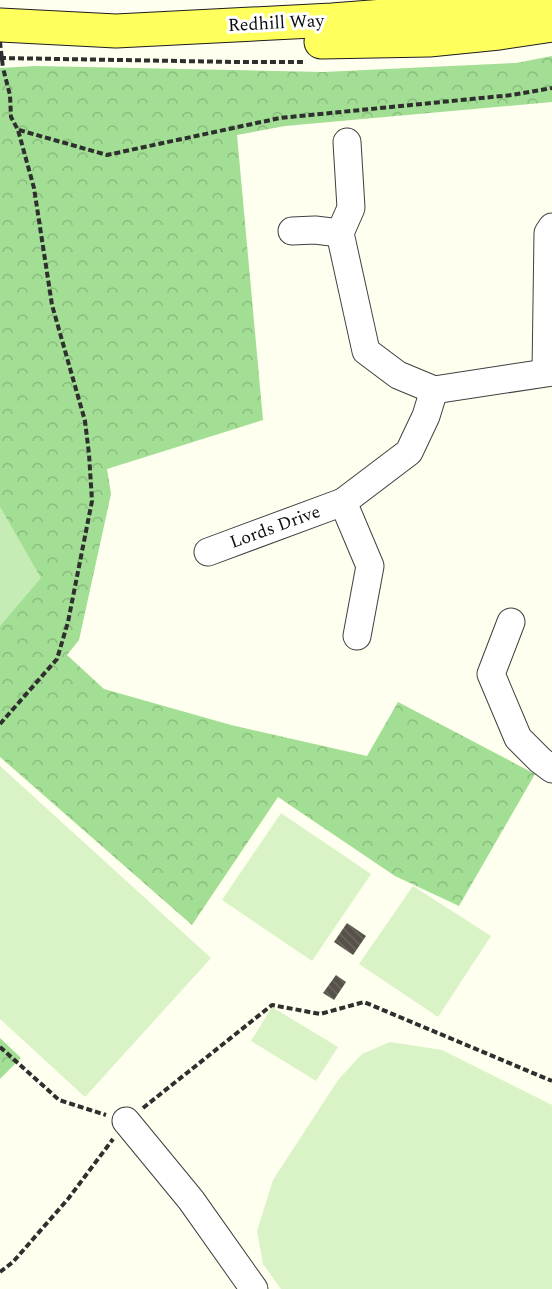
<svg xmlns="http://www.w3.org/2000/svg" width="552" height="1289" viewBox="0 0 552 1289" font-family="Spectral,serif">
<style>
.grass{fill:#c4ecb4}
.forest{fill:url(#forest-crowns)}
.pitch{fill:#d9f3c7}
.building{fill:url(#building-back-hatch)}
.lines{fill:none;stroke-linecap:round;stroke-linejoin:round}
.minor-casing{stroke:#404040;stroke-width:29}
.major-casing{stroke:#1e1e1e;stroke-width:35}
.path{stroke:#2f2f2f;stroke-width:4;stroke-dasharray:6 3;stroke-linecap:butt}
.minor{stroke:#fff;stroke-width:27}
.major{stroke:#ffff5e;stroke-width:33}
.path-bridge{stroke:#2f2f2f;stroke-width:4;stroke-dasharray:6 3;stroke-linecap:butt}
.labels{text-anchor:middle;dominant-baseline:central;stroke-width:6;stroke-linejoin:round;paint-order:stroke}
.street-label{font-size:18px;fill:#0d0d0d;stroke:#fff}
</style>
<defs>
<pattern id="forest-crowns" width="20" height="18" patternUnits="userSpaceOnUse" patternTransform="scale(1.5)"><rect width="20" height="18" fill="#a2de93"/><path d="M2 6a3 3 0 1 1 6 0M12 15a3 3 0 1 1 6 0" fill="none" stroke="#8abd7e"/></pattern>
<pattern id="building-back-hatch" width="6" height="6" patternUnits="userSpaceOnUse" patternTransform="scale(1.5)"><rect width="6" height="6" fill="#575249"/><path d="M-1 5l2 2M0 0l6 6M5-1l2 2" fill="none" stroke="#6a665f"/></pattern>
</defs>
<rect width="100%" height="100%" fill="#feffee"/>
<path class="grass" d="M0,507L42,579L0,626Z"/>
<g class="forest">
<path d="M552,56V102L285,126L237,135L263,420L107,469L111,494L79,640L67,655L104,689L231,725L367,756L398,702L535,774L459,906L395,876L278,797L192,925L0,757V626L41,578L0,507V68L36,66L323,72L516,63Z"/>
<path d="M0,1038L21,1058L0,1079Z"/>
</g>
<g class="pitch">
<path d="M0,766L211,958L85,1097L0,1019Z"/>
<path d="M281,813L371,874L312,961L222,900Z"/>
<path d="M413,886L491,936L438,1017L359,964Z"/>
<path d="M272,1007L338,1047L316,1081L251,1041Z"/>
<path d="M390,1042L442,1050L552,1105V1289H281L263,1264L257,1231L273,1180L338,1080L362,1054Z"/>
</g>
<g class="building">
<path d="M347,923L366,936L353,955L334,942Z"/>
<path d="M336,975L346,982L334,1000L323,993Z"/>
</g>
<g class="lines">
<g class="minor-casing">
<g id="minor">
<path d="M292,231L315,230L340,233L351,208L347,142"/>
<path d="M340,233L366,351L398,375L434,390L552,372"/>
<path d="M546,372L548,233L552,227"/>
<path d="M343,502L409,452L426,416L434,390"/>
<path d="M208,552L343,502L370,566L357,636"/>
<path d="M511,622L491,674L518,738L540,760L552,769"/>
<path d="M126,1121L191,1200L254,1289"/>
</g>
</g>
<g class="major-casing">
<g id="major">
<path d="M0,25L116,31L332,20L513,6L552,1"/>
<path d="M321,42L429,40L499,33L552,25"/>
</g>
</g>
<g class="path">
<path d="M0,58L238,62H306"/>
<path d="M19,130L107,155L280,118L512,95L552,88"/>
<path d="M0,724L57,659L68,622L92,501L89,454L85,421L52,305L34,188L18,130L11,117L10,95L3,68"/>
<path d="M0,1047L59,1100L106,1115"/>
<path d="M143,1108L272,1005L320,1014L364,1002L552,1081"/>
<path d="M0,1272L13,1262L68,1199L113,1139"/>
</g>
<use href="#minor" class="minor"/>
<use href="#major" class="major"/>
<path class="path-bridge" d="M0,42L3,68"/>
</g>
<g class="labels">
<g class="street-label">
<text transform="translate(276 23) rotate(-3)">Redhill Way</text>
<text transform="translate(275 527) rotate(-20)">Lords Drive</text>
</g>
</g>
</svg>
